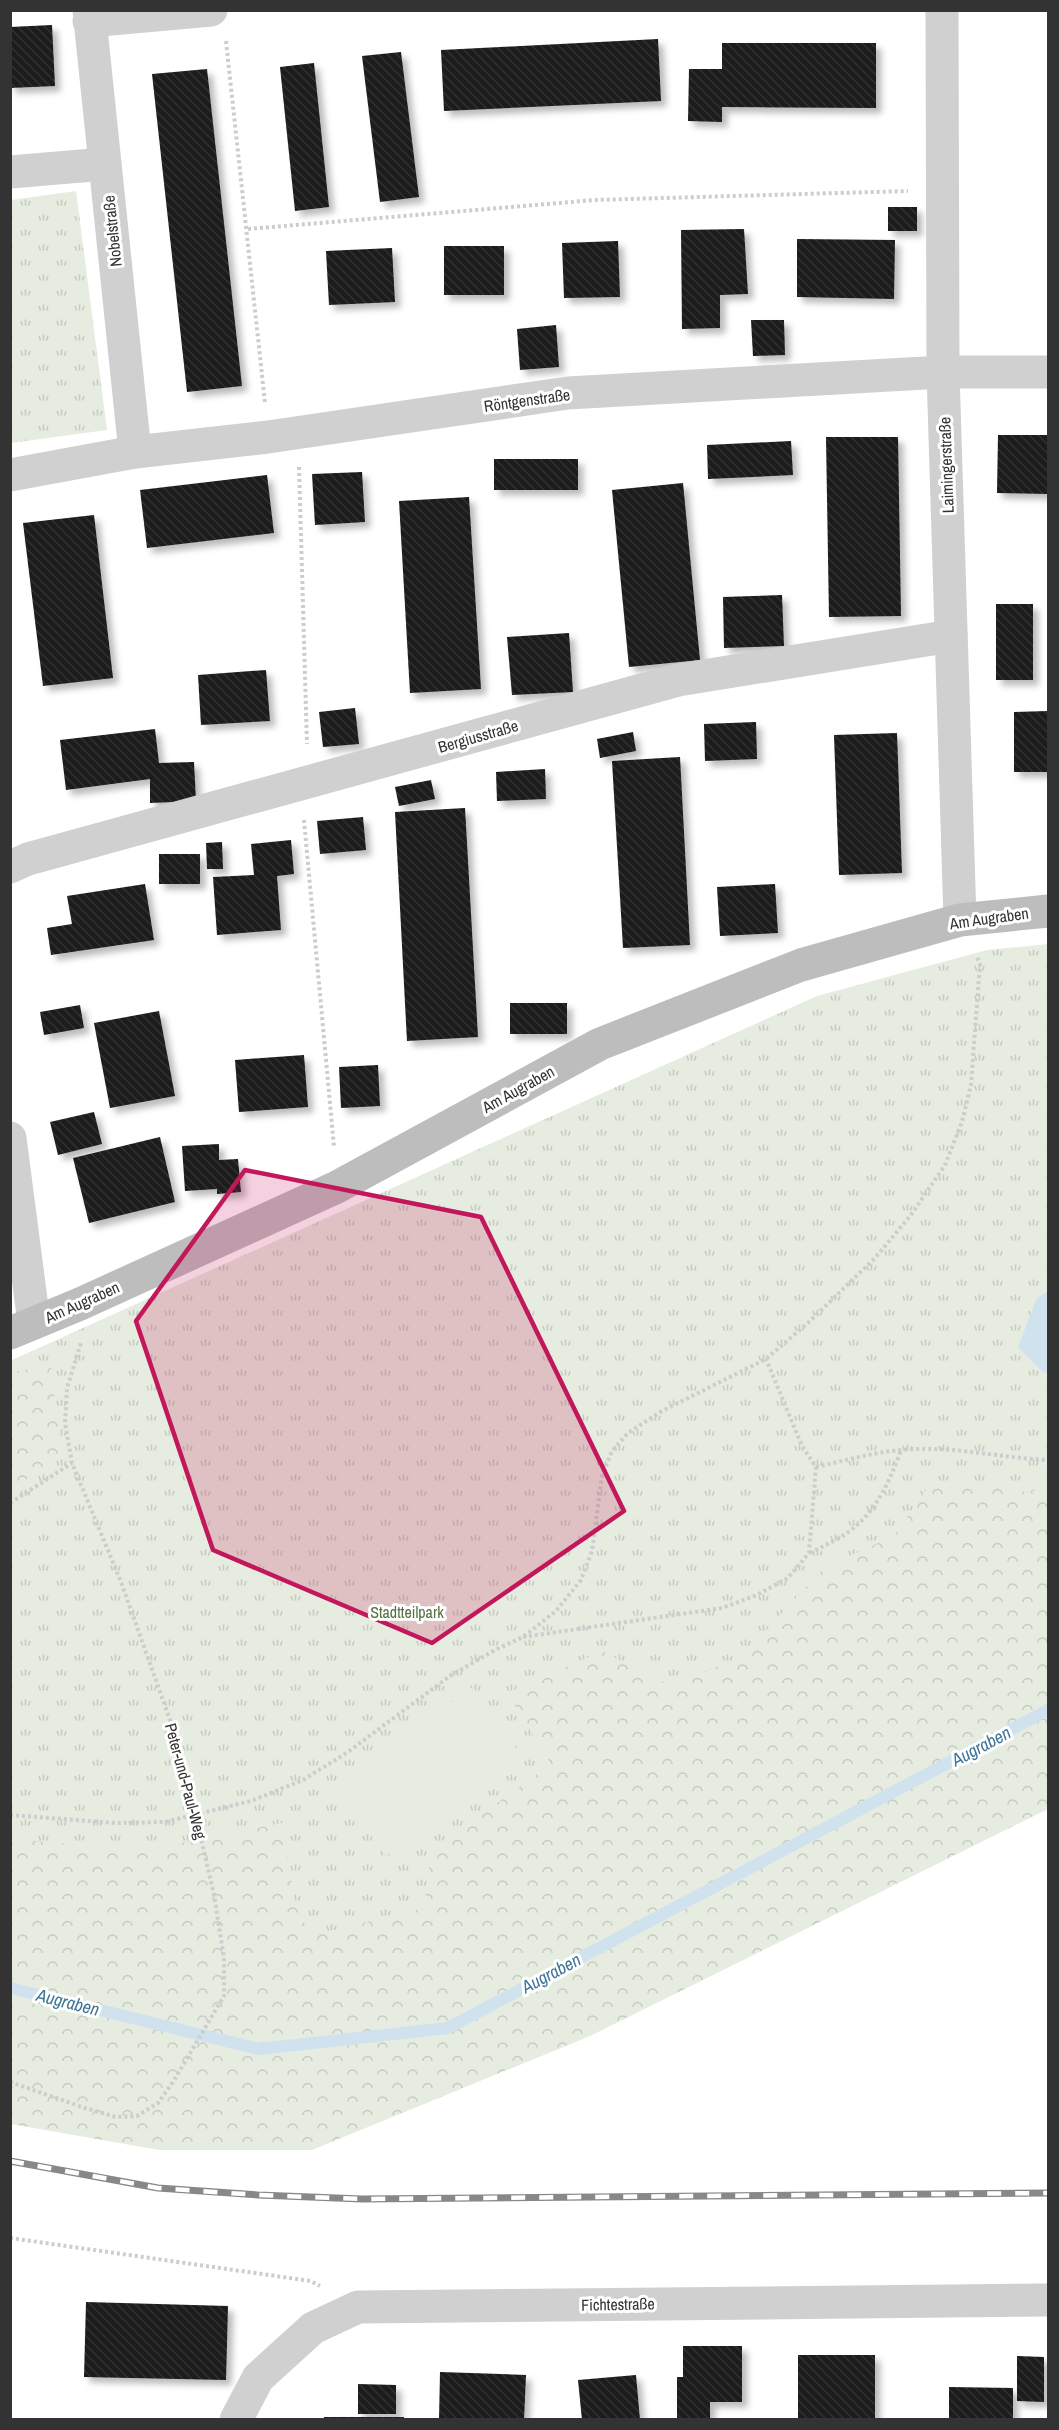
<svg xmlns="http://www.w3.org/2000/svg" width="1059" height="2430" viewBox="0 0 1059 2430" font-family="'Archivo Narrow',sans-serif">
<style>
.grass{fill:url(#grass-tufts)}
.forest{fill:url(#forest-crowns)}
.pitch{fill:#e6ecdf}
.water{fill:#cfe2ee}
.lines{fill:none;stroke-linecap:round;stroke-linejoin:round}
.stream{stroke:#cfe2ee;stroke-width:12}
.building{fill:url(#building-back-hatch);filter:url(#shadow)}
.path{stroke:#cdcdcd;stroke-width:4;stroke-dasharray:3 3;stroke-linecap:butt}
.street{stroke:#d0d0d0;stroke-width:33}
.secondary{stroke:#bdbdbd;stroke-width:33}
.rail-casing{stroke:#888;stroke-width:7}
.rail{stroke:#fff;stroke-width:4.5;stroke-dasharray:14;stroke-linecap:butt}
.marked{fill:#c2185b;fill-opacity:0.2;stroke:#c2185b;stroke-width:4.5;stroke-linejoin:round}
.labels{text-anchor:middle;dominant-baseline:central;stroke-width:6;stroke-linejoin:round;paint-order:stroke}
.street-label{font-size:16px;fill:#333;stroke:#fff}
.park-label{font-size:16px;fill:#56703f;stroke:#fff}
.water-label{font-size:18px;font-style:italic;fill:#3f7597;stroke:#fff}
</style>
<defs>
<pattern id="grass-tufts" width="24" height="20" patternUnits="userSpaceOnUse" patternTransform="scale(1.5)"><rect width="24" height="20" fill="#e6ecdf"/><path d="M3 7l-1-3M5 7V3M7 7l1-3M15 17l-1-3M17 17v-4M19 17l1-3" fill="none" stroke="#c6cbc0"/></pattern>
<pattern id="forest-crowns" width="20" height="18" patternUnits="userSpaceOnUse" patternTransform="scale(1.5)"><rect width="20" height="18" fill="#e6ecdf"/><path d="M2 6a3 3 0 1 1 6 0M12 15a3 3 0 1 1 6 0" fill="none" stroke="#c6cbc0"/></pattern>
<pattern id="building-back-hatch" width="6" height="6" patternUnits="userSpaceOnUse" patternTransform="scale(1.5)"><rect width="6" height="6" fill="#1a1a1a"/><path d="M-1 5l2 2M0 0l6 6M5-1l2 2" fill="none" stroke="#333"/></pattern>
<filter id="shadow"><feDropShadow dx="5.5" dy="5.5" stdDeviation="3" flood-color="#0004"/></filter>
</defs>
<rect width="100%" height="100%" fill="#fff"/>
<g class="grass">
<path d="M76,191L107,430L11,443V200Z"/>
<path d="M1048,944V1703L376,2081L11,2038L10,1361L817,996L987,950Z"/>
</g>
<g class="forest">
<path d="M51,1367L61,1455L11,1490V1372Z"/>
<path d="M933,1480L1019,1492L1048,1490V1809L590,2036L312,2150H159L11,2124V1839L122,1849L186,1842L282,1823L294,1897L310,1936L424,1908L431,1851L551,1764L507,1693L602,1651L671,1686L742,1656L825,1567L894,1536Z"/>
</g>
<path class="pitch" d="M472,1688L522,1757L386,1856L336,1787Z"/>
<path class="water" d="M1048,1291V1373L1043,1372L1018,1347L1037,1298Z"/>
<g class="lines">
<path class="stream" d="M10,1988L259,2049L448,2028L1048,1710"/>
</g>
<g class="building">
<path d="M52,25L55,86L10,88V27Z"/>
<path d="M658,39L661,101L444,111L441,50Z"/>
<path d="M722,43H876V108L722,107V122L688,121L689,69H722Z"/>
<path d="M401,52L419,197L380,202L362,56Z"/>
<path d="M314,63L329,207L295,211L280,67Z"/>
<path d="M207,69L242,386L187,392L152,74Z"/>
<rect x="888" y="207" width="29" height="24"/>
<path d="M744,229L748,294L720,295V328L682,329L681,230Z"/>
<path d="M797,239L895,240L894,299L797,297Z"/>
<path d="M618,241L620,297L564,298L562,243Z"/>
<rect x="444" y="246" width="60" height="49"/>
<path d="M392,248L395,302L329,305L326,251Z"/>
<path d="M751,320H784L785,355L753,356Z"/>
<path d="M556,325L559,367L520,370L517,329Z"/>
<path d="M998,435H1048V494L997,493Z"/>
<path d="M826,437H898L901,616L829,617Z"/>
<path d="M791,441L793,475L708,479L707,445Z"/>
<rect x="494" y="459" width="84" height="31"/>
<path d="M362,472L365,522L315,525L312,474Z"/>
<path d="M267,475L274,533L147,548L140,490Z"/>
<path d="M683,483L700,660L629,667L612,490Z"/>
<path d="M469,497L481,689L410,693L399,501Z"/>
<path d="M94,515L113,678L43,686L23,523Z"/>
<path d="M782,595L784,646L724,648L723,597Z"/>
<rect x="996" y="604" width="37" height="76"/>
<path d="M569,633L573,692L512,695L507,637Z"/>
<path d="M266,670L270,721L201,725L198,675Z"/>
<path d="M355,708L359,744L323,747L319,712Z"/>
<path d="M1048,711V772H1014V712Z"/>
<path d="M756,722L757,759L705,761L704,724Z"/>
<path d="M155,729L159,763L194,762L196,801L150,803V779L66,790L60,740Z"/>
<path d="M633,732L636,751L600,758L597,739Z"/>
<path d="M897,733L902,873L839,875L834,735Z"/>
<path d="M680,757L690,945L623,948L612,761Z"/>
<path d="M545,769L546,799L497,801L496,772Z"/>
<path d="M431,780L435,799L399,806L395,787Z"/>
<path d="M465,808L478,1037L407,1041L395,812Z"/>
<path d="M363,817L366,850L320,854L317,821Z"/>
<path d="M291,840L294,874L277,876L281,930L217,935L213,877L254,875L251,844Z"/>
<path d="M222,842L223,869H207L206,843Z"/>
<rect x="159" y="854" width="41" height="30"/>
<path d="M145,884L154,940L51,955L47,928L72,924L67,896Z"/>
<path d="M775,884L778,933L720,936L717,887Z"/>
<rect x="510" y="1003" width="57" height="31"/>
<path d="M80,1005L84,1028L44,1035L40,1012Z"/>
<path d="M159,1011L175,1096L110,1108L94,1023Z"/>
<path d="M304,1055L308,1107L239,1112L235,1060Z"/>
<path d="M378,1065L380,1106L341,1108L339,1067Z"/>
<path d="M94,1112L102,1144L58,1155L50,1122Z"/>
<path d="M160,1137L175,1202L89,1223L73,1158Z"/>
<path d="M219,1144V1160L238,1159L241,1192L217,1194V1189L185,1191L182,1146Z"/>
<path d="M86,2302L228,2306L226,2380L84,2377Z"/>
<path d="M683,2346H742V2402H710V2420H677V2377H683Z"/>
<rect x="798" y="2355" width="77" height="65"/>
<path d="M1017,2356L1044,2357V2402L1017,2401Z"/>
<path d="M440,2372L526,2375L524,2420H439Z"/>
<path d="M636,2375L640,2420H582L578,2380Z"/>
<path d="M358,2384L396,2385V2414H358Z"/>
<path d="M949,2387L1013,2388V2420H949Z"/>
<rect x="324" y="2417" width="80" height="3"/>
</g>
<g class="lines">
<g class="path">
<path d="M226,41L265,403"/>
<path d="M248,229L594,200L908,191"/>
<path d="M299,467L307,744"/>
<path d="M304,820L334,1147"/>
<path d="M816,1467C844,1461 873,1452 902,1450C950,1445 1000,1458 1048,1460"/>
<path d="M10,1503L72,1463"/>
<path d="M810,1553C821,1547 833,1542 844,1535C875,1515 889,1483 901,1450"/>
<path d="M523,1637L722,1608L757,1595L788,1578L809,1553L816,1467L802,1446L766,1359"/>
<path d="M10,1815L116,1823L165,1822L251,1801L303,1780L348,1752L450,1676L495,1650L523,1637L556,1611L581,1580L592,1551L602,1476L612,1451L628,1433L662,1411L766,1359L809,1322L875,1258L911,1215L945,1165L962,1122L971,1085L980,964L976,955"/>
<path d="M10,2082L85,2108L116,2117L137,2116L158,2103L173,2082L224,1996V1958L214,1895L196,1816L170,1720L121,1582L72,1463L65,1423L67,1388L81,1343"/>
<path d="M10,2238L311,2281L320,2286"/>
</g>
<g class="street">
<path d="M89,10L135,452"/>
<path d="M942,10L943,372L960,920"/>
<path d="M89,21L211,10"/>
<path d="M10,172L105,164"/>
<path d="M10,475L135,452L268,437L568,393L943,372H1048"/>
<path d="M10,867L28,859L678,680L951,636"/>
<path d="M10,1138L34,1323"/>
<path d="M236,2420L258,2378L313,2328L358,2307L1048,2300"/>
</g>
<path class="secondary" d="M10,1333L80,1304L337,1187L600,1044L801,965L960,920L1048,911"/>
<g class="rail-casing">
<path id="rail" d="M10,2161L158,2188L258,2195L362,2199L1048,2193"/>
</g>
<use href="#rail" class="rail"/>
</g>
<path class="marked" d="M245,1170L481,1217L624,1511L432,1643L213,1550L136,1321Z"/>
<g class="labels">
<g class="street-label">
<text transform="translate(112 231) rotate(-96)">Nobelstraße</text>
<text transform="translate(527 400) rotate(-8)">Röntgenstraße</text>
<text transform="translate(946 465) rotate(-92)">Laimingerstraße</text>
<text transform="translate(478 736) rotate(-16)">Bergiusstraße</text>
<text transform="translate(989 918) rotate(-8)">Am Augraben</text>
<text transform="translate(518 1089) rotate(-29)">Am Augraben</text>
<text transform="translate(82 1302) rotate(-24)">Am Augraben</text>
<text transform="translate(186 1781) rotate(75)">Peter-und-Paul-Weg</text>
<text transform="translate(618 2304) rotate(-1)">Fichtestraße</text>
</g>
<g class="park-label">
<text x="407" y="1612">Stadtteilpark</text>
</g>
<g class="water-label">
<text transform="translate(981 1746) rotate(-28)">Augraben</text>
<text transform="translate(551 1973) rotate(-28)">Augraben</text>
<text transform="translate(68 2002) rotate(14)">Augraben</text>
</g>
</g>
<rect width="1059" height="2430" fill="none" stroke="#333333" stroke-width="24"/>
</svg>
